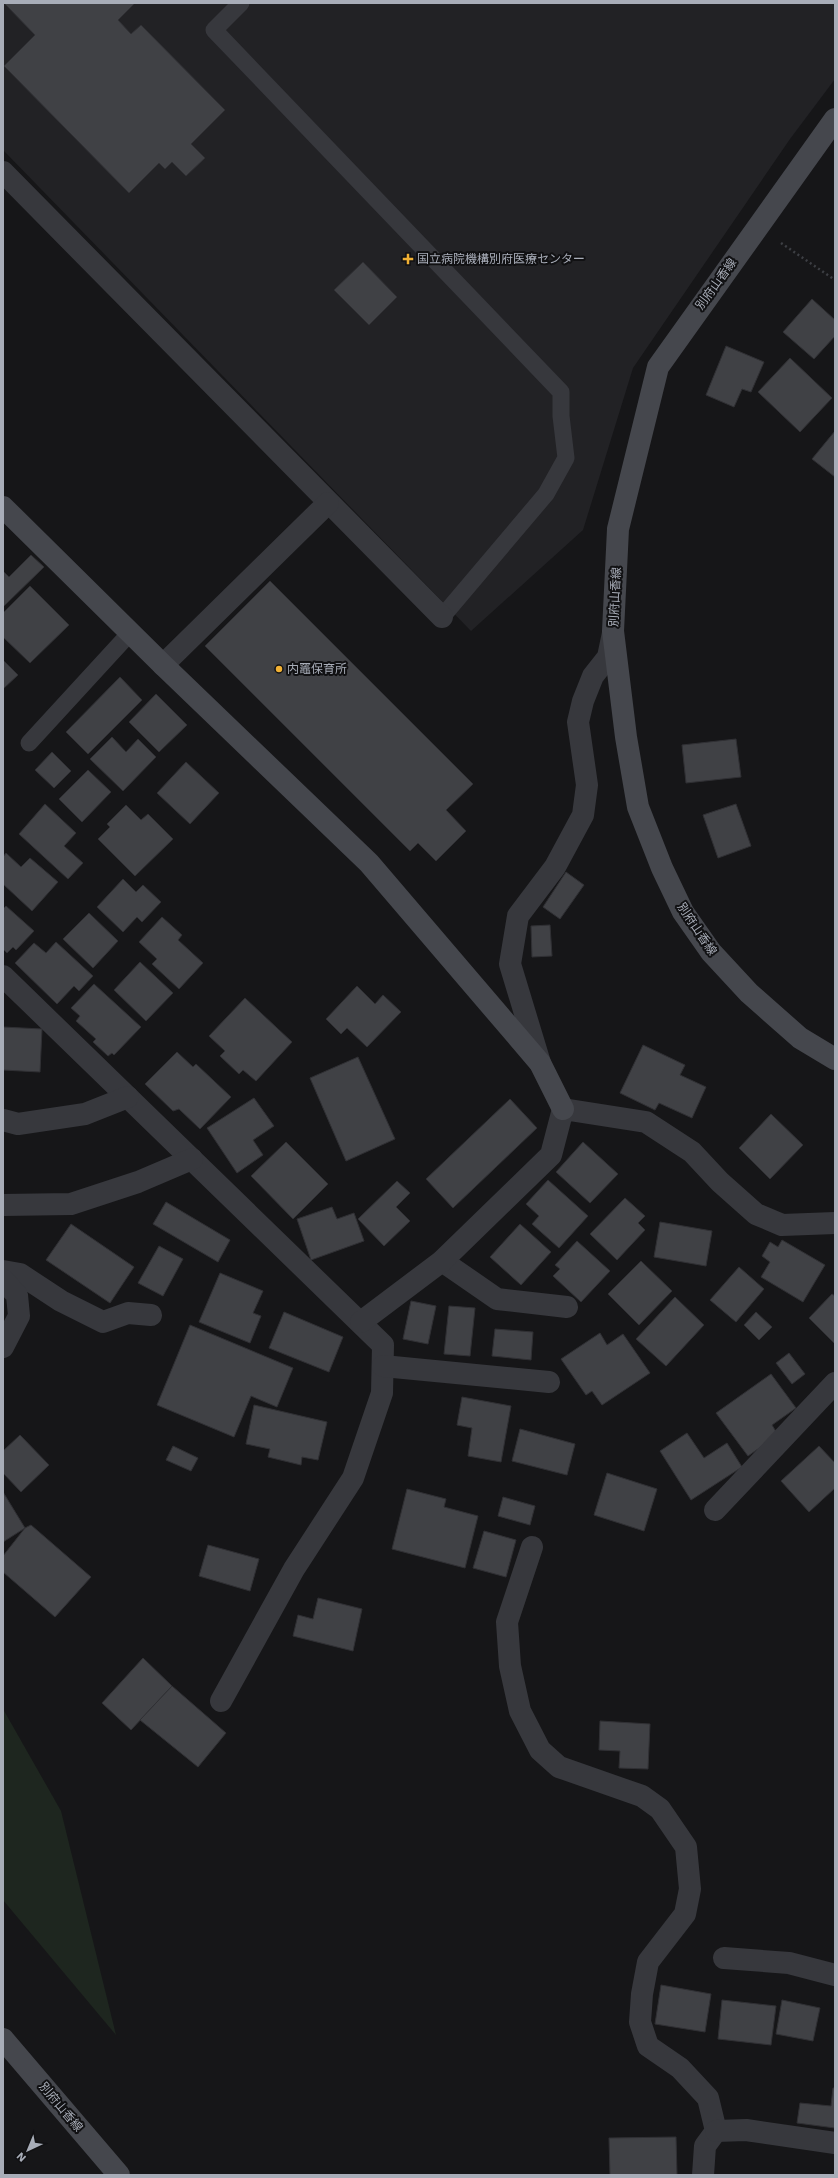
<svg xmlns="http://www.w3.org/2000/svg" width="838" height="2178" viewBox="0 0 838 2178" font-family="'Work Sans','Noto Sans JP',sans-serif">
<style>
.built{fill:#222225}
.green{fill:#1e261f}
.building{fill:#404145;stroke:#303034}
.lines{fill:none;stroke-linecap:round;stroke-linejoin:round}
.path{stroke:#3d3f44;stroke-width:2.5;stroke-dasharray:2 3;stroke-linecap:butt}
.lane{stroke:#37383d;stroke-width:17}
.street{stroke:#37383d;stroke-width:22}
.secondary{stroke:#45474d;stroke-width:22}
.poi-dot{fill:#f2b134;stroke:#111113;stroke-width:1.5}
.labels{text-anchor:middle;dominant-baseline:central;stroke-width:4;stroke-linejoin:round;paint-order:stroke}
.poi-label{font-size:12px;fill:#a8adb8;stroke:#111113;text-anchor:start}
.street-label{font-size:12px;fill:#a8adb8;stroke:#111113}
</style>
<rect width="100%" height="100%" fill="#161618"/>
<path class="built" d="M3,3H835V79L790,139L633,368L583,530L471,631L3,150Z"/>
<path class="green" d="M3,1709L61,1811L116,2035L3,1900Z"/>
<g class="building">
<path d="M4,3H135L118,20L131,34L141,25L225,110L191,144L205,158L186,176L172,162L165,169L159,163L129,193L4,66L35,35Z"/>
<path d="M363,262L397,297L369,325L334,290Z"/>
<path d="M812,299L835,320V336L814,359L783,332Z"/>
<path d="M726,346L764,362L751,392L742,389L734,407L706,395Z"/>
<path d="M790,358L832,398L800,432L758,392Z"/>
<path d="M835,431V477L812,459Z"/>
<path d="M31,555L44,567L3,607V571L9,577Z"/>
<path d="M270,581L473,784L446,810L466,831L436,861L418,843L410,851L205,646Z"/>
<path d="M30,586L69,625L30,663L3,637V613Z"/>
<path d="M3,660L18,675L3,689Z"/>
<path d="M120,677L142,700L88,754L66,732Z"/>
<path d="M156,694L187,725L159,752L129,722Z"/>
<path d="M112,737L126,752L138,739L156,757L123,791L90,759Z"/>
<path d="M736,739L741,777L686,783L682,745Z"/>
<path d="M52,752L71,771L54,788L35,770Z"/>
<path d="M186,762L219,793L190,824L157,793Z"/>
<path d="M88,770L111,792L82,822L59,799Z"/>
<path d="M45,804L76,833L64,846L83,863L68,879L19,834Z"/>
<path d="M736,804L751,846L718,858L703,815Z"/>
<path d="M126,805L141,820L148,814L173,839L135,876L98,839L110,827L107,824Z"/>
<path d="M6,853L21,867L30,858L58,882L32,911L3,884V857Z"/>
<path d="M566,872L584,885L560,919L543,907Z"/>
<path d="M123,879L136,892L143,885L161,902L142,922L137,917L123,932L97,907Z"/>
<path d="M6,906L34,931L16,950L13,947L7,953L3,949V909Z"/>
<path d="M89,913L118,941L93,968L63,939Z"/>
<path d="M162,917L182,935L178,940L203,963L179,989L152,964L157,959L139,942Z"/>
<path d="M550,925L552,956L532,957L531,926Z"/>
<path d="M56,942L93,976L79,991L74,986L57,1004L15,963L34,943L46,953Z"/>
<path d="M140,962L173,993L146,1021L114,990Z"/>
<path d="M94,984L141,1027L114,1055L112,1053L108,1056L93,1042L96,1039L76,1021L80,1016L71,1008Z"/>
<path d="M357,986L375,1004L383,995L401,1012L367,1047L347,1028L341,1034L326,1019Z"/>
<path d="M245,998L292,1042L256,1081L243,1070L239,1074L220,1056L225,1051L209,1036Z"/>
<path d="M3,1027L42,1029L40,1072L3,1070Z"/>
<path d="M643,1045L685,1065L680,1075L706,1087L692,1118L659,1103L655,1110L620,1093Z"/>
<path d="M177,1052L193,1067L196,1064L231,1097L200,1129L179,1109L173,1111L145,1084Z"/>
<path d="M358,1057L395,1139L346,1161L310,1078Z"/>
<path d="M254,1098L274,1126L253,1140L263,1155L237,1173L207,1128Z"/>
<path d="M510,1099L537,1128L453,1208L426,1179Z"/>
<path d="M771,1114L803,1145L770,1179L739,1148Z"/>
<path d="M286,1142L328,1184L293,1219L251,1176Z"/>
<path d="M583,1142L618,1174L590,1203L556,1172Z"/>
<path d="M548,1180L588,1216L559,1248L532,1224L539,1216L526,1204Z"/>
<path d="M397,1181L410,1193L396,1207L410,1221L384,1246L358,1219Z"/>
<path d="M625,1198L645,1216L638,1223L645,1230L617,1260L590,1234Z"/>
<path d="M166,1202L230,1240L218,1262L153,1224Z"/>
<path d="M332,1207L337,1219L354,1213L364,1241L311,1260L297,1219Z"/>
<path d="M660,1222L712,1231L706,1266L654,1257Z"/>
<path d="M71,1224L134,1267L110,1303L46,1260Z"/>
<path d="M520,1224L551,1252L521,1285L490,1257Z"/>
<path d="M782,1240L825,1265L803,1302L761,1277L770,1262L762,1256L770,1242L778,1247Z"/>
<path d="M577,1241L610,1271L581,1302L553,1276L560,1269L555,1265Z"/>
<path d="M159,1246L183,1259L163,1296L138,1283Z"/>
<path d="M641,1261L672,1291L639,1325L608,1294Z"/>
<path d="M739,1267L764,1289L736,1322L710,1300Z"/>
<path d="M220,1273L263,1291L253,1313L261,1316L250,1343L199,1322Z"/>
<path d="M832,1294L835,1296V1344L809,1318Z"/>
<path d="M675,1297L704,1325L666,1366L636,1339Z"/>
<path d="M411,1301L436,1306L428,1344L403,1339Z"/>
<path d="M449,1306L475,1308L470,1356L444,1354Z"/>
<path d="M284,1312L343,1337L329,1372L269,1348Z"/>
<path d="M756,1312L772,1327L759,1340L744,1325Z"/>
<path d="M190,1325L293,1368L277,1407L251,1396L234,1437L157,1405Z"/>
<path d="M495,1329L533,1332L531,1360L492,1356Z"/>
<path d="M600,1333L607,1345L623,1334L650,1373L602,1405L592,1391L586,1395L561,1359Z"/>
<path d="M789,1353L805,1374L792,1384L776,1363Z"/>
<path d="M771,1374L796,1408L772,1425L778,1435L748,1456L716,1413Z"/>
<path d="M462,1397L511,1406L501,1462L468,1456L472,1428L457,1425Z"/>
<path d="M254,1405L327,1422L318,1460L302,1457L301,1465L268,1457L270,1449L246,1444Z"/>
<path d="M520,1429L575,1444L567,1475L512,1461Z"/>
<path d="M687,1433L704,1458L727,1443L742,1467L691,1500L660,1451Z"/>
<path d="M20,1435L49,1465L21,1492L3,1473V1451Z"/>
<path d="M173,1446L198,1458L191,1471L166,1460Z"/>
<path d="M819,1446L835,1463V1488L809,1512L781,1481Z"/>
<path d="M607,1473L657,1489L644,1531L594,1515Z"/>
<path d="M407,1489L446,1499L444,1507L478,1516L465,1568L392,1549Z"/>
<path d="M3,1492L25,1528L3,1542Z"/>
<path d="M503,1497L535,1506L530,1525L498,1516Z"/>
<path d="M31,1525L91,1577L55,1617L3,1572V1556L25,1528Z"/>
<path d="M484,1531L516,1540L506,1577L473,1568Z"/>
<path d="M208,1545L259,1559L250,1591L199,1576Z"/>
<path d="M318,1598L362,1609L353,1651L293,1636L298,1615L313,1619Z"/>
<path d="M143,1658L172,1686L131,1730L102,1703Z"/>
<path d="M172,1686L226,1733L198,1767L140,1720Z"/>
<path d="M600,1721L650,1724L648,1769L619,1768L620,1751L599,1750Z"/>
<path d="M661,1985L711,1994L705,2032L655,2024Z"/>
<path d="M722,2000L776,2006L771,2045L718,2039Z"/>
<path d="M782,2000L820,2008L813,2041L776,2034Z"/>
<path d="M833,2088H835V2128L797,2123L800,2103L831,2106Z"/>
<path d="M676,2137L677,2175H610L609,2138Z"/>
</g>
<g class="lines">
<path class="path" d="M781,243L835,280"/>
<g class="lane">
<path d="M241,3L214,30L561,392V416L566,458L546,494L442,617"/>
<path d="M29,743L130,633"/>
</g>
<g class="street">
<path d="M3,172L442,617"/>
<path d="M163,665L328,503"/>
<path d="M3,976L383,1345L382,1393L353,1478L294,1569L221,1701"/>
<path d="M540,1063L510,964L518,916L555,867L583,815L587,785L578,722L583,701L593,676L608,657L613,633"/>
<path d="M3,1120L18,1124L85,1114L128,1097"/>
<path d="M3,1205L71,1204L138,1182L192,1159"/>
<path d="M442,1261L497,1299L567,1307"/>
<path d="M3,1271L20,1274L61,1301L103,1322L128,1313L151,1315"/>
<path d="M3,1280L17,1295L19,1316L3,1347"/>
<path d="M361,1322L442,1261L551,1155L563,1109L646,1122L692,1152L720,1182L756,1214L782,1225L835,1223"/>
<path d="M383,1366L549,1382"/>
<path d="M715,1510L835,1383"/>
<path d="M532,1547L507,1622L510,1666L520,1711L540,1750L559,1767L642,1796L660,1809L686,1847L690,1889L685,1914L648,1962L642,1994L640,2022L648,2046L680,2068L708,2098L716,2131L705,2146L703,2175"/>
<path d="M724,1958L789,1963L835,1975"/>
<path d="M716,2131L746,2130L835,2143"/>
</g>
<g class="secondary">
<path d="M835,119L658,367L618,529L613,631L626,737L638,807L662,868L683,912L711,952L749,993L800,1038L835,1059"/>
<path d="M3,507L163,665L369,863L540,1063L563,1109"/>
<path d="M3,2039L119,2175"/>
</g>
</g>
<g class="poi-dot">
<path d="M406 253h4v4h4v4h-4v4h-4v-4h-4v-4h4z"/>
<circle cx="279" cy="669" r="4"/>
</g>
<g class="labels">
<g class="poi-label">
<text x="417" y="259">国立病院機構別府医療センター</text>
<text x="287" y="669">内竈保育所</text>
</g>
<g class="street-label">
<text transform="translate(716 284) rotate(-54)">別府山香線</text>
<text transform="translate(615 597) rotate(-87)">別府山香線</text>
<text transform="translate(697 929) rotate(56)">別府山香線</text>
<text transform="translate(61 2107) rotate(50)">別府山香線</text>
</g>
</g>
<rect width="838" height="2178" fill="none" stroke="#a8adb8" stroke-width="8"/>
<g transform="translate(28 2150) rotate(224)" stroke="#111113" stroke-width="3" paint-order="stroke">
<path d="M0-3L7 15L0 10L-7 15Z" fill="#a8adb8"/>
<text y="-6" font-size="11" font-weight="bold" text-anchor="middle" fill="#a8adb8">N</text>
</g>
</svg>
